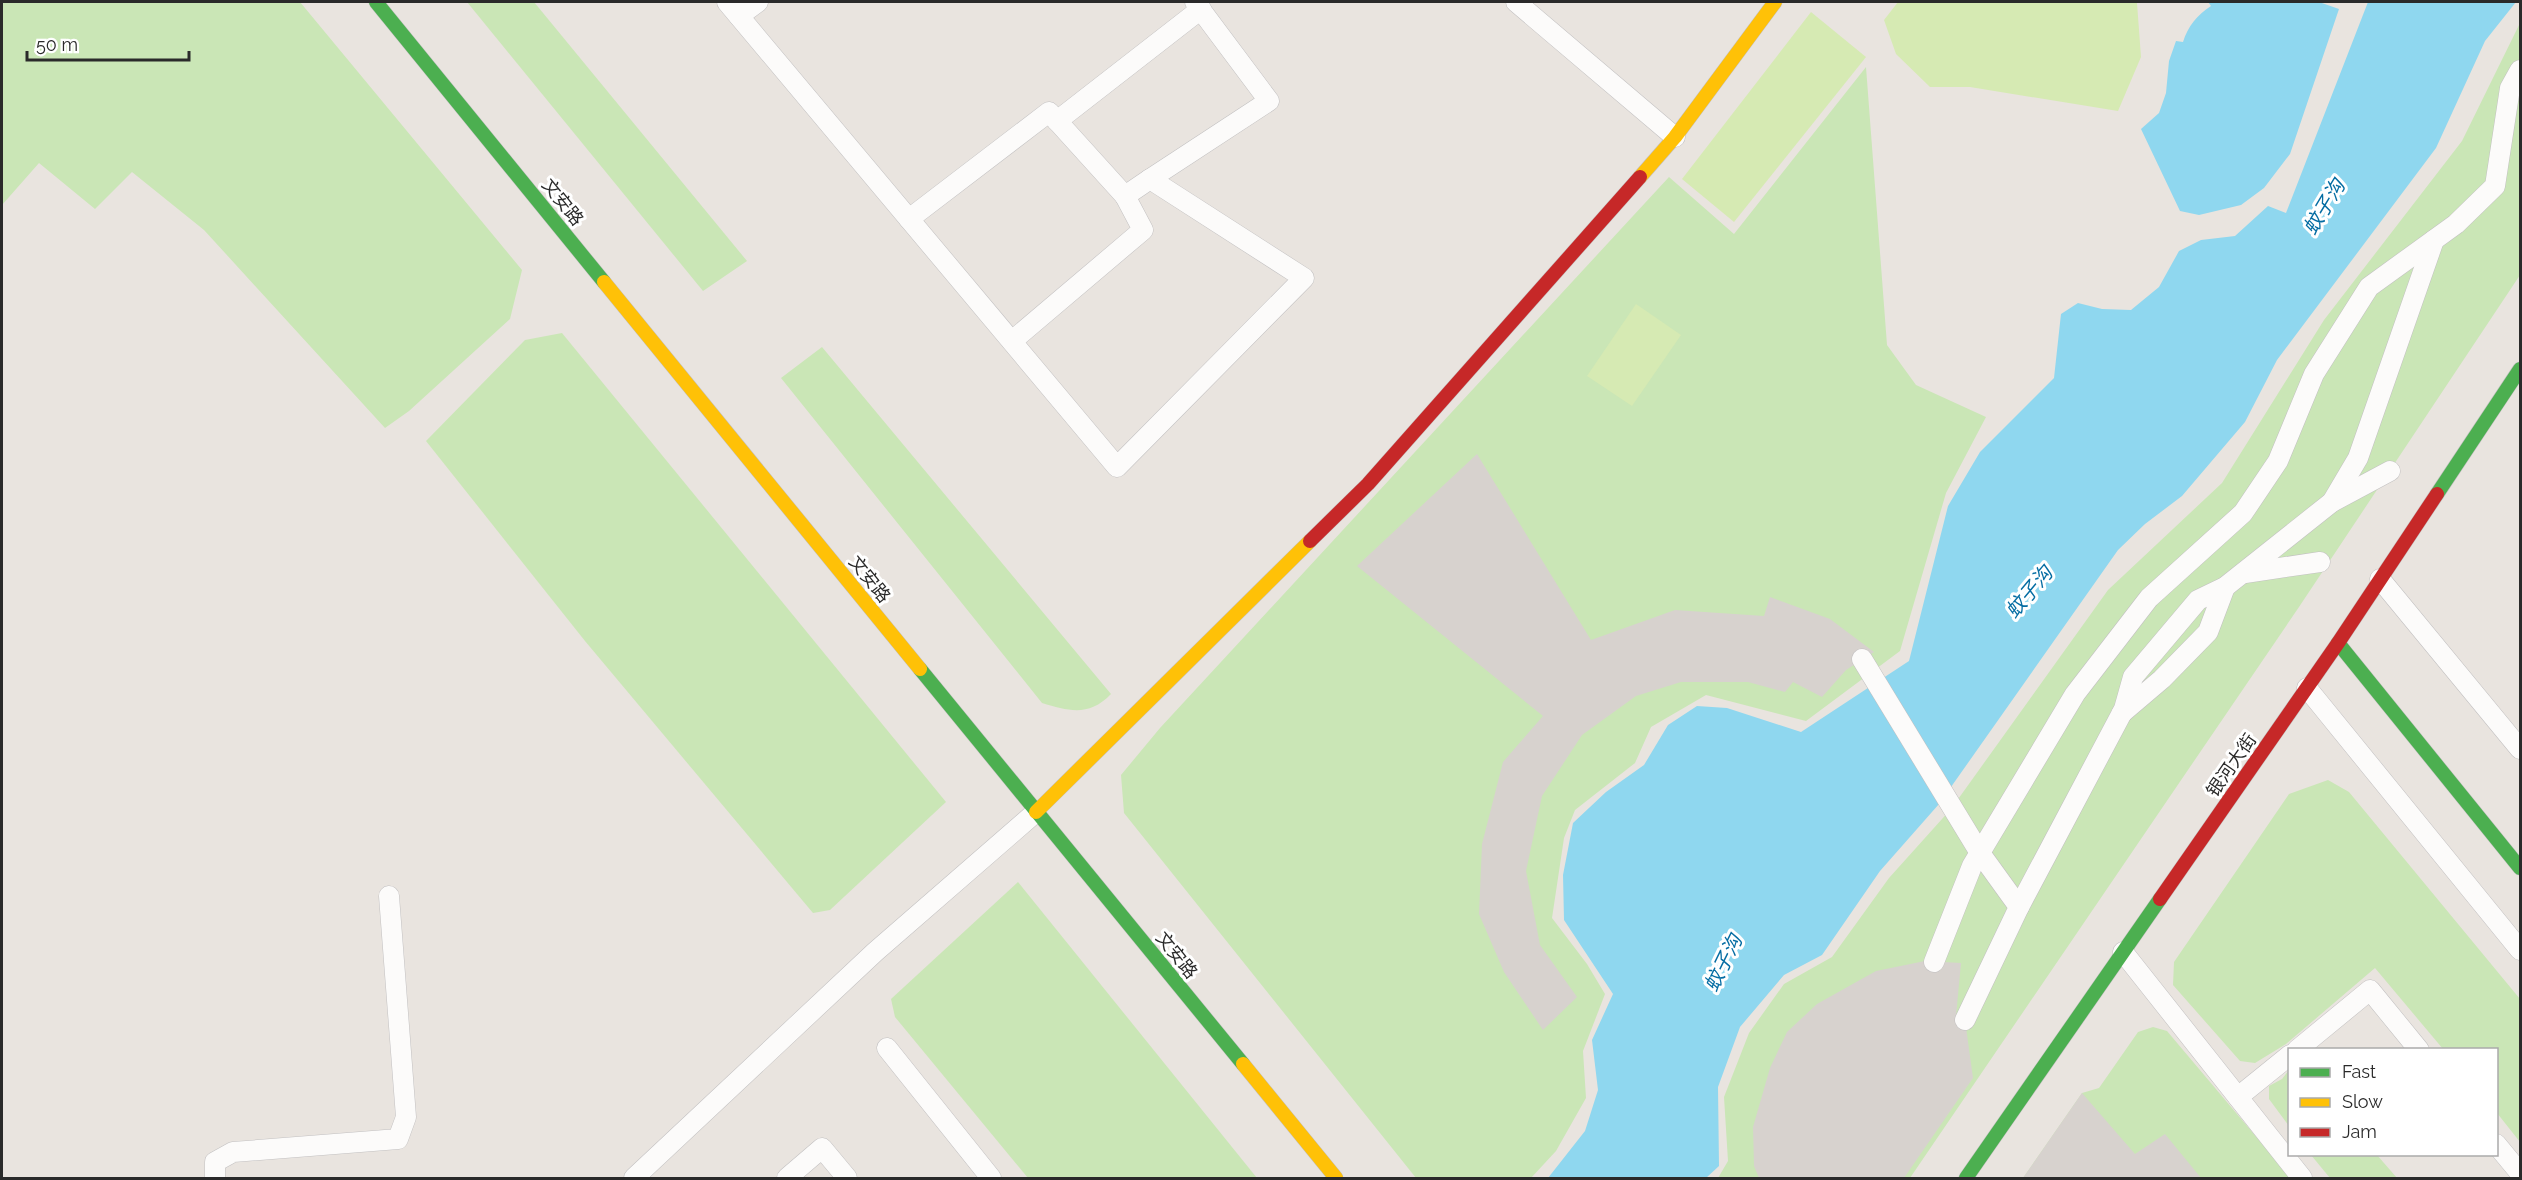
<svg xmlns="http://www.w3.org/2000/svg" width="2522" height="1180" viewBox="0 0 2522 1180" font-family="Raleway,'Noto Sans SC',sans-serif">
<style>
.green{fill:#cae6b6}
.pitch{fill:#d6eab3}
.plaza{fill:#d7d2ce}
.water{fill:#8fd7ef}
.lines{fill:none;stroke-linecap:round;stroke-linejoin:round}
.street-casing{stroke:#c2c0c1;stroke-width:21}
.fast-casing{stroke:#c2c0c1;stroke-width:15}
.slow-casing{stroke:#c2c0c1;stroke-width:15}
.jam-casing{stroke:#c2c0c1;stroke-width:15}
.street{stroke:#fcfbfa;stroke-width:20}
.fast{stroke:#4caf50;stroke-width:14}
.slow{stroke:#ffc107;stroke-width:14}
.jam{stroke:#c62828;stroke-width:14}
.labels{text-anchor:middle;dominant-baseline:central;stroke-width:6;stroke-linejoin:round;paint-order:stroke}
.street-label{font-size:18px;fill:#2a2a2a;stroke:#fff}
.water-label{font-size:20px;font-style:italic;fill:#056da3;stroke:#fff}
</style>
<rect width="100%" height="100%" fill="#e9e4df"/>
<g class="green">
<path d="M2,2H300L522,270L510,319L409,411L385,428L204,230L132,172L95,209L39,163L2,205Z"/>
<path d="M467,2H534L747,261L703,291Z"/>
<path d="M2520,23V275L2299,607L1910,1178H1718L1728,1161L1724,1097L1749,1033L1784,984L1832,957L1889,878L1951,809L2108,590L2222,483L2324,320L2462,141Z"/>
<path d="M1866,67L1887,345L1916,385L1986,417L1946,493L1900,651L1806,721L1706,695L1651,727L1635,763L1575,810L1564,838L1552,918L1587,964L1605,994L1583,1051L1586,1098L1556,1151L1531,1178H1416L1124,813L1121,775L1160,728L1669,177L1734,234Z"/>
<path d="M562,333L946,802L830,910L813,913L585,641L426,441L525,340Z"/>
<path d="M822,347L1111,694C1089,717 1069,711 1042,703L781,378Z"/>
<path d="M2328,780L2349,792L2520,999V1142L2497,1113L2496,1050L2443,1049L2375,968L2286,1044L2255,1063L2240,1061L2173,985L2174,962L2289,794Z"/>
<path d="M1018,882L1257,1178H1028L895,1017L891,999Z"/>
<path d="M2153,1027L2167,1031L2291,1178H2023L2082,1093L2099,1088L2138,1032Z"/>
<path d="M2289,1070V1126L2269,1099V1086L2282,1079Z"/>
<path d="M2311,1155H2377L2397,1178H2330Z"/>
</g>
<g class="pitch">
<path d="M1898,2H2140L2137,3L2141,57L2118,111L1970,87H1930L1896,54L1884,20Z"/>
<path d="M1811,12L1866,57L1734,222L1682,179Z"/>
<path d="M1636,304L1681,335L1632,406L1587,376Z"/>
</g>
<g class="plaza">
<path d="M1477,454L1591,640L1675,610L1764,616L1770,597L1830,619L1874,652L1846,670L1822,697L1793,682L1785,692L1748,682H1681L1636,696L1582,735L1542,796L1526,871L1540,945L1577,997L1543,1030L1504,972L1479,914L1482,844L1503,762L1543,716L1357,566Z"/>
<path d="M1925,961L1961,963L1956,1016L1965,1020L1973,1078L1904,1178H1759L1754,1166L1753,1127L1770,1068L1787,1032L1817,1004L1876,971Z"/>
<path d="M2082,1093L2135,1154L2165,1134L2201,1178H2023Z"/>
</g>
<g class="water">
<path d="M2208,2H2319L2339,9L2290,154L2264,188L2241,205L2199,215L2180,211L2141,129L2159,113L2166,93L2169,61L2176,41L2183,42C2188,26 2197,15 2211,6Z"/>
<path d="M2368,2H2516L2485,41L2436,148L2277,360L2245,422L2182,496L2145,524L2118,550L1939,804L1880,871L1822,955L1784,975L1740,1027L1718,1087L1719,1166L1706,1178H1548L1585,1131L1598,1090L1592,1040L1613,994L1564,920L1563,875L1573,823L1606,792L1644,765L1668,725L1697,706L1727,708L1801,732L1909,661L1948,506L1980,452L2054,378L2061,314L2078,303L2102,309L2131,310L2159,287L2179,251L2201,240L2235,236L2268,206L2286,213Z"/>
</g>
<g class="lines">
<g class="street-casing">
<g id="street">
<path d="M727,2L1117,467L1304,278L1150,179L1269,101L1195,2"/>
<path d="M1516,2L1675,137"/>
<path d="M739,16L758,2"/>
<path d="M1057,121L1201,9"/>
<path d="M909,219L1049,112L1125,196"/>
<path d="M1012,341L1143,230L1125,196L1150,179"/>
<path d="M2332,502L2390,471"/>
<path d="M2245,573L2320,562"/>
<path d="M2380,579L2520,749"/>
<path d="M1862,659L1980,853L2019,907L1965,1020"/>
<path d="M2307,688L2520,950"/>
<path d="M2122,713L2162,679L2208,632L2225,587"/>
<path d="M2019,907L2124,709L2133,677L2198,600L2225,587L2332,502L2358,458L2434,240"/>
<path d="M2123,952L2302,1178"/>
<path d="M1934,962L1972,866L2075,694L2149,598L2243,513L2278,461L2314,374L2369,287L2456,224L2495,186L2510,88L2520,70"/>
<path d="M887,1048L991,1178"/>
<path d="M2297,1050L2370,990L2419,1050"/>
<path d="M2238,1097L2290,1055"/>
<path d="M2496,1144L2520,1173"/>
<path d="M215,1178V1162L233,1152L398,1139L406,1117L389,896"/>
<path d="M634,1178L875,952L1036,812"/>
<path d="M787,1178L822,1148L847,1178"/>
</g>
</g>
<g class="fast-casing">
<g id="fast">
<path d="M376,2L604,282"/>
<path d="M2437,494L2520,369"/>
<path d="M2338,643L2520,868"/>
<path d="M920,669L1243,1064"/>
<path d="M1966,1178L2160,899"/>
</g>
</g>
<g class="slow-casing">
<g id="slow">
<path d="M1640,177L1675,137L1775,2"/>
<path d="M604,282L920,669"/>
<path d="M1036,812L1310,541"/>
<path d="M1243,1064L1336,1178"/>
</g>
</g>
<g class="jam-casing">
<g id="jam">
<path d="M1310,541L1368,484L1640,177"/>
<path d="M2160,899L2338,643L2437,494"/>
</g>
</g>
<use href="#street" class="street"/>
<use href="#fast" class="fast"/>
<use href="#slow" class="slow"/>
<use href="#jam" class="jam"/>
</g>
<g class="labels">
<g class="street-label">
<text transform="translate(563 202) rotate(51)">文安路</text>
<text transform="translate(870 579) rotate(51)">文安路</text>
<text transform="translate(2231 765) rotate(-55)">银河大街</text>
<text transform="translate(1177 955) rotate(51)">文安路</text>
</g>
<g class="water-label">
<text transform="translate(2324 207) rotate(-59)">蚊子沟</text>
<text transform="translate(2029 592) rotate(-50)">蚊子沟</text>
<text transform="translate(1723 963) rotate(-64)">蚊子沟</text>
</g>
</g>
<rect width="2522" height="1180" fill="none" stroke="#2a2a2a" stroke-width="6"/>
<rect x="2288" y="1048" width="210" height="108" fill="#ffffff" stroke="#aaaaaa" stroke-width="1.5"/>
<rect x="2300" y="1068" width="30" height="9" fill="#4caf50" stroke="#aaaaaa" stroke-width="1.5"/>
<text x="2342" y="1078" font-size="18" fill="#2a2a2a">Fast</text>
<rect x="2300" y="1098" width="30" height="9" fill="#ffc107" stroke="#aaaaaa" stroke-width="1.5"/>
<text x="2342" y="1108" font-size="18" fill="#2a2a2a">Slow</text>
<rect x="2300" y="1128" width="30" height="9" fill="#c62828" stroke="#aaaaaa" stroke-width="1.5"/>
<text x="2342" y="1138" font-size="18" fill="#2a2a2a">Jam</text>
<path d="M27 51v9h162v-9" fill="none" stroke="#2a2a2a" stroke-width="3"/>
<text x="36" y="51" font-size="18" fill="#2a2a2a" stroke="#ffffff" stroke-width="4.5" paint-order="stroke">50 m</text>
</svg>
